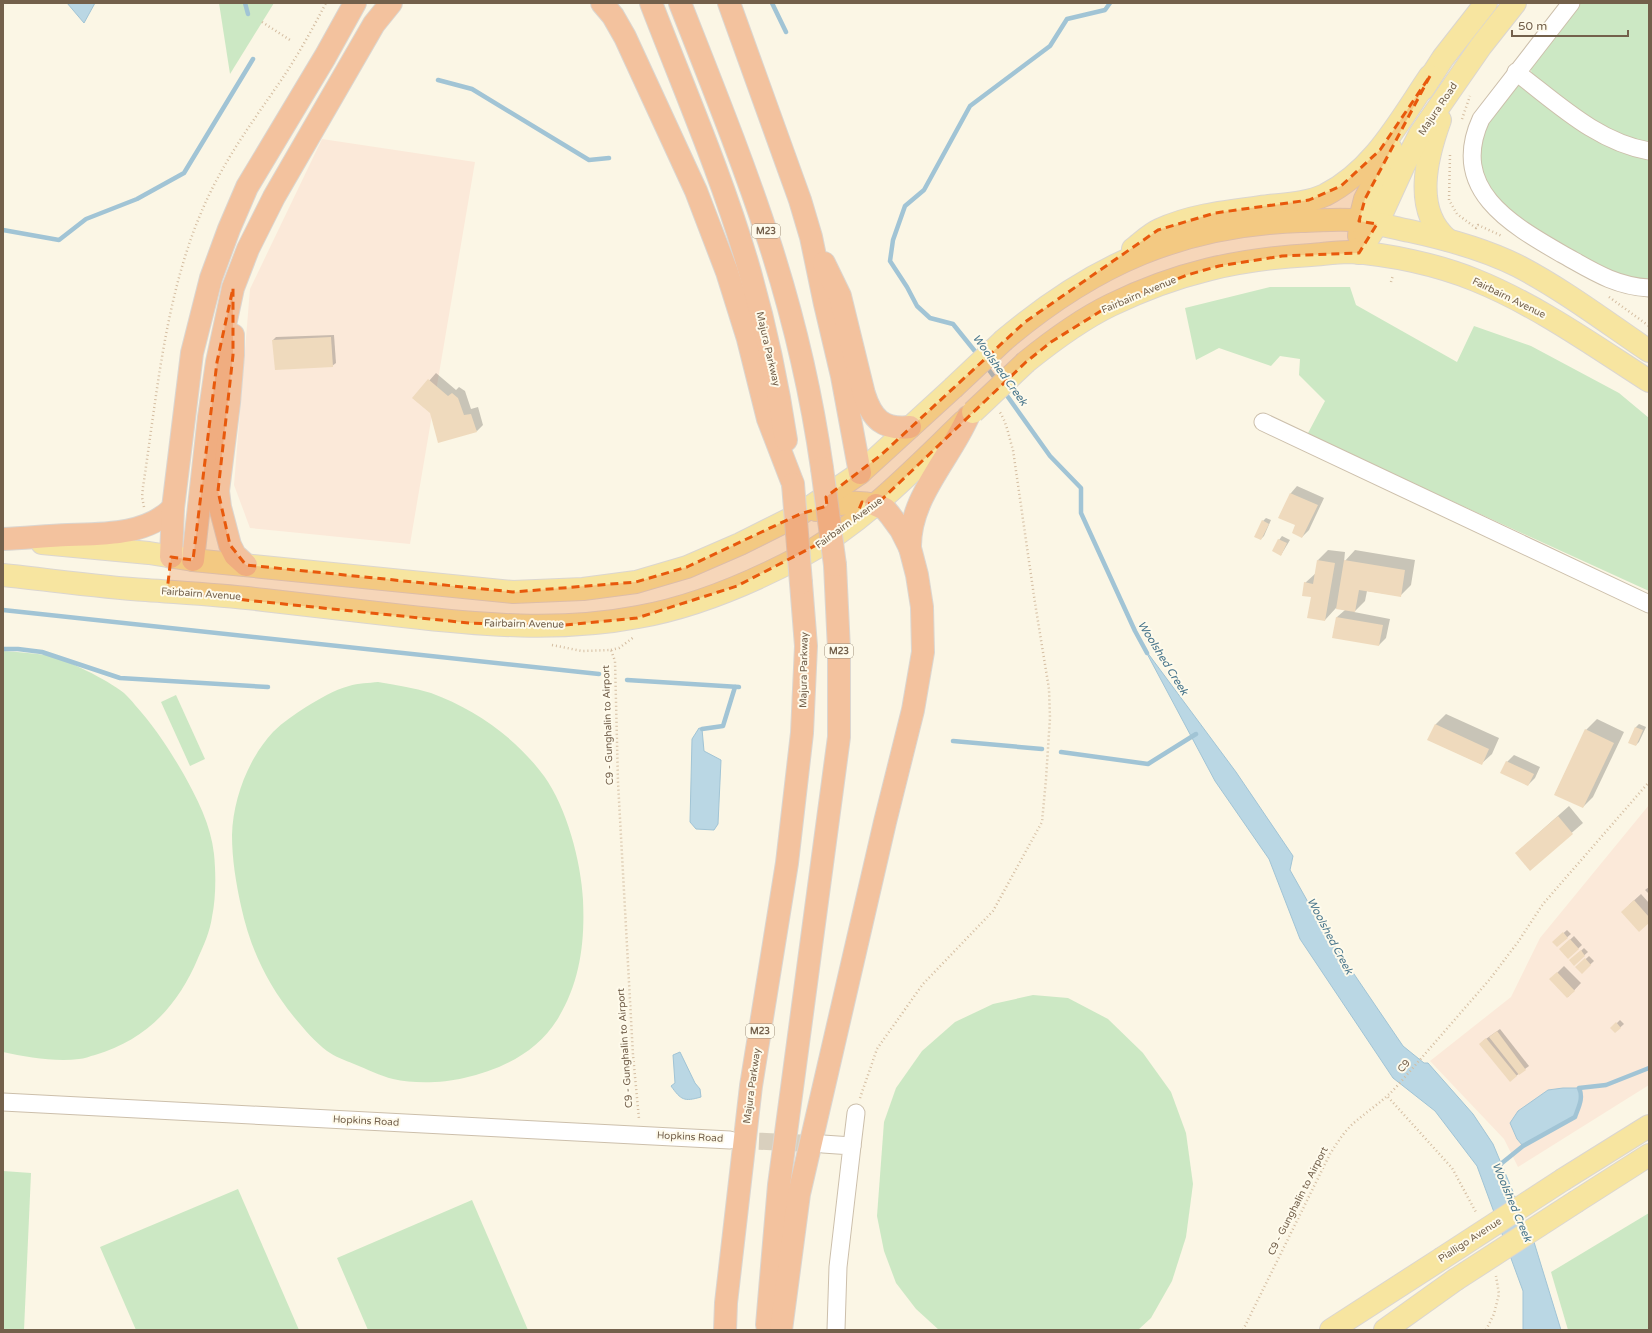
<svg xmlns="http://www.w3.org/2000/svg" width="1652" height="1333" viewBox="0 0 1652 1333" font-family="'Varela Round',sans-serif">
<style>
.commercial{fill:#fbe9d9}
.green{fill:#cce8c4}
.water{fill:#bad7e4;stroke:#a1c4d5}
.shadow{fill:#0003}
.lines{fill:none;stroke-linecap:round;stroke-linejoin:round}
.stream{stroke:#a1c4d5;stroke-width:4.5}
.building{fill:#efdabd}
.minor-tunnel{stroke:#d9d0be;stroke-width:17;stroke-dasharray:17 8;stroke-linecap:butt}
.minor-casing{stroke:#ccbfab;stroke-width:19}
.major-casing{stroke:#dbd6d0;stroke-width:24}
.highway-casing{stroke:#dbd6d0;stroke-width:24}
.path{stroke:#d4bda1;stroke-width:2.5;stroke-dasharray:1 3;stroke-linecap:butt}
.minor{stroke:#fff;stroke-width:17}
.major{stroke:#f7e5a0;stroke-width:22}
.highway{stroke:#f3c29e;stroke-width:22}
.major-bridge-casing{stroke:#dbd6d0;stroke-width:24;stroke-linecap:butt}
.highway-bridge-casing{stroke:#dbd6d0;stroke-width:24;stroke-linecap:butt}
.major-bridge{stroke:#f7e5a0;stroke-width:22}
.highway-bridge{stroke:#f3c29e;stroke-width:22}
.marked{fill:#e8590c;fill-opacity:0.2;stroke:#e8590c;stroke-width:3;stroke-dasharray:8 5;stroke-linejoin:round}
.labels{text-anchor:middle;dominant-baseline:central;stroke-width:4;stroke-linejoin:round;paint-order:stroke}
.shield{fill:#fefaeb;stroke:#9d8e7b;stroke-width:1}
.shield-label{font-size:9px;font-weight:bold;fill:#73604b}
.street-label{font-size:10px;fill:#73604b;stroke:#fefaeb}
.water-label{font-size:11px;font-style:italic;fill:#49768c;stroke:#fefaeb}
</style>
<rect width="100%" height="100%" fill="#fbf6e5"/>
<g class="commercial">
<path d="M322,139L475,162L410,544L250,528L234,485L250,289Z"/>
<path d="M1649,805V1085L1518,1167L1504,1139L1430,1061L1511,997L1540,938Z"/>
</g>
<g class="green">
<path d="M219,3H274L230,74Z"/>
<path d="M1578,3H1649V148L1611,137L1533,80L1530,65Z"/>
<path d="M1516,81L1649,156V282L1626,281L1528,230L1492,197L1479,164L1480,140L1486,122Z"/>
<path d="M1270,287H1350L1356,305L1457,362L1474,326L1531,346L1619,393L1649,418V591L1307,435L1325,401L1299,375L1300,359L1280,356L1271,366L1219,348L1196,360L1185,308Z"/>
<path d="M3,651C18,652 32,653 46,655C68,660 106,679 124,693C128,697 132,701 135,705C154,726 169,749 183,773C197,798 211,825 214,854C216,874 216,898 212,917C210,931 204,945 198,958C178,1006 146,1040 95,1055C90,1056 84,1059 79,1059C55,1062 26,1057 3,1052Z"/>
<path d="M378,682C396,685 414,688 431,693C475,709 516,738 544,776C567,808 581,862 583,900C585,943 580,983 557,1020C537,1052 501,1070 464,1078C443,1083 414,1084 393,1079C380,1076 367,1069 354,1064C345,1060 335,1057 327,1051C315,1042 304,1029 294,1017C267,984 250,948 241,906C236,883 232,859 232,835C233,799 248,759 273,732C283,722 295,714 306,707C319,699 334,690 349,686C358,683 369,683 378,682Z"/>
<path d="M176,695L205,759L190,766L161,702Z"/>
<path d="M1033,995L1068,998L1108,1019L1143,1053L1171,1092L1186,1133L1193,1184L1186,1237L1172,1281L1151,1318L1138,1330H939L916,1309L896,1283L884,1251L877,1216L884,1122L896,1088L922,1051L955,1022L993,1004Z"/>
<path d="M3,1171L31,1173L24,1330H3Z"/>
<path d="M238,1189L299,1330H136L100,1247Z"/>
<path d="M472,1200L528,1330H368L337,1258Z"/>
<path d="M1649,1213V1330H1568L1551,1272Z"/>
</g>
<g class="water">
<path d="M67,3H95L84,23Z"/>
<path d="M1144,648L1236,772L1293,856L1290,870L1322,927L1403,1046L1424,1063H1428L1473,1114L1493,1144L1534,1242L1561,1330H1523V1291L1477,1166L1435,1111L1393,1078L1300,939L1269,859L1215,781Z"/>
<path d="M699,728L702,729L704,751L721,760L718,824L714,830L696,829L690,822L692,739Z"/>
<path d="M680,1052L695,1083L700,1089L701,1097C684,1102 681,1100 671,1086L675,1083L673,1055Z"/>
<path d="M1563,1088H1579L1582,1093L1575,1117L1523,1146L1517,1139L1510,1123L1518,1111L1548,1090Z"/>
</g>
<g class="shadow">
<path d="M334,335L336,363L332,366L273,340L276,337Z"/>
<path d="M436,373L456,390L459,387L465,391L471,409L478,407L483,425L477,431L414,398Z"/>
<path d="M1297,486L1324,498L1309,530L1302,537L1297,525L1280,517L1291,493Z"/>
<path d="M1266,518L1271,520L1264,536L1261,539L1263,521Z"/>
<path d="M1282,536L1290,540L1281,555L1279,540Z"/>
<path d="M1328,550L1345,552L1344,562L1355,550L1415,560L1411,585L1400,596L1367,591L1365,601L1354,612L1390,619L1386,638L1379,645L1333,637L1337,617L1345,610L1336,608L1325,620L1305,583L1316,573L1318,560Z"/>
<path d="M1446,714L1499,738L1492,754L1481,764L1429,740L1436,724Z"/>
<path d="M1597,719L1624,732L1593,797L1583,807L1555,794L1586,730Z"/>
<path d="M1639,724L1646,727L1639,742L1636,745L1629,742L1636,727Z"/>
<path d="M1514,755L1540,767L1535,778L1528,785L1507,762Z"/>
<path d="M1569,806L1583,823L1530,869L1516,853Z"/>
<path d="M1649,887V894L1645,890Z"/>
<path d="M1641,894L1649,903V922L1629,905Z"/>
<path d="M1567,930L1571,934L1557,946V939Z"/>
<path d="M1574,936L1582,945L1568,958L1560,949Z"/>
<path d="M1584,948L1588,952L1574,964L1571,960Z"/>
<path d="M1589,956L1594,961L1582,972L1577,967Z"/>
<path d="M1564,966L1581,983L1568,997L1551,979Z"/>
<path d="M1620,1020L1624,1024L1615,1032L1612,1028Z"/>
<path d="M1500,1029L1529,1066L1516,1076L1483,1041Z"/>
</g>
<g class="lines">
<g class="stream">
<path d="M245,3L248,14"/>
<path d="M772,3L786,32"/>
<path d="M438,80L472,89L589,160L609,158"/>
<path d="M3,230L59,240L86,219L137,199L184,173L253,59"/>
<path d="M978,355L953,324L930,318L917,306L907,287L890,261L893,240L905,206L924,190L970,106L1050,46L1067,19L1105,10L1110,3"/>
<path d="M986,366L997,381"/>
<path d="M1003,390L1050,456L1081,488V513L1135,631L1147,653"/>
<path d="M3,610L599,674"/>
<path d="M3,649H18L42,652L120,678L268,687"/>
<path d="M627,680L739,687"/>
<path d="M702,729L723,726L735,687"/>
<path d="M953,741L1042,749"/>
<path d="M1061,752L1148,764L1196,734"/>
<path d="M1497,1167L1523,1146L1575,1117C1578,1108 1584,1098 1579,1088L1606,1085L1649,1068"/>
</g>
</g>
<g class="building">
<path d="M331,337L333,367L275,370L272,340Z"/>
<path d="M428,379L448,396L452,393L458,398L464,415L471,414L477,432L438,443L430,413L412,398Z"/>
<path d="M1290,493L1318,505L1302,538L1292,533L1295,525L1278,518Z"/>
<path d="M1262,520L1269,524L1261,540L1254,537Z"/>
<path d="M1278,539L1287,543L1281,556L1272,551Z"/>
<path d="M1317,560L1335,563L1325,621L1307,618L1311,597L1302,596L1304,582L1313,584Z"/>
<path d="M1344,560L1405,570L1401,597L1359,590L1355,612L1336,609Z"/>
<path d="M1336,617L1383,625L1379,646L1332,638Z"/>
<path d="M1435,724L1489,749L1482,765L1427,740Z"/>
<path d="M1635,727L1643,730L1636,746L1628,743Z"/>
<path d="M1585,729L1614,743L1583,808L1554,795Z"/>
<path d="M1506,761L1534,774L1528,786L1500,773Z"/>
<path d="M1558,816L1573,834L1530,871L1515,853Z"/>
<path d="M1634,900L1649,917V923L1639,932L1621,912Z"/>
<path d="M1563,932L1568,938L1557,947L1552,942Z"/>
<path d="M1570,939L1579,949L1568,959L1559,949Z"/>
<path d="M1581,950L1585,956L1574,966L1569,960Z"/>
<path d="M1585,958L1591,965L1582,974L1575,967Z"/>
<path d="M1557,972L1575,991L1567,998L1549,979Z"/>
<path d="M1616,1022L1621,1028L1615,1033L1610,1028Z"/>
<path d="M1497,1031L1526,1070L1519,1075L1489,1037Z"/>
<path d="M1486,1038L1517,1076L1510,1082L1479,1044Z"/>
</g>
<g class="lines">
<path class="minor-tunnel" d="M734,1140L821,1144"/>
<g class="minor-casing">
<g id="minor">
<path d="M1571,3L1481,119C1449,189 1510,224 1562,254C1591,270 1614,286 1649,288"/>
<path d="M1516,72C1557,103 1597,142 1649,151"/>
<path d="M1263,422L1649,604"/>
<path d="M3,1102L730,1140"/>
<path d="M823,1144L852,1146L838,1267L836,1330"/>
<path d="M852,1146L856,1113"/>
</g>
</g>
<g class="major-casing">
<g id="major">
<path d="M1423,89L1443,58L1486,3"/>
<path d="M1440,120C1427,156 1412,211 1448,240"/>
<path d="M1359,236L1361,215L1365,199L1391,149"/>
<path d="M1133,249C1141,243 1150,234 1159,230C1193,214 1232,211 1269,206C1287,204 1308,203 1325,195C1374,170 1400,120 1430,76"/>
<path d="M1359,253L1377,224L1404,165L1420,134L1481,46L1515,3"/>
<path d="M1004,340C1094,264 1182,225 1301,221C1321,221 1341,218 1361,221C1378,223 1394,228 1410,231C1447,239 1484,249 1518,266C1564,290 1606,322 1649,351"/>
<path d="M1026,362C1052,341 1080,320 1111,305C1177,273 1238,259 1311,255C1324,254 1336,252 1349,252C1389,254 1438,265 1475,280C1537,305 1593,345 1649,381"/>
<path d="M816,510C836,503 855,500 876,505"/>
<path d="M42,543L149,553L193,560L513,592L583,589L636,582L687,567L740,544L800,514L860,473L953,388"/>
<path d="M3,575C51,580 99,587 146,590C186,593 225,595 264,600C310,605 357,611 403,616C481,625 560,632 638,617C695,607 751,583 802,556C864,522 913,470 964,421"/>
<path d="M1564,1179L1649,1126"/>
<path d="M1577,1201L1649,1155"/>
<path d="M1331,1330L1441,1259"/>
<path d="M1385,1330L1455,1280"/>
</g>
</g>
<g class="highway-casing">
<g id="highway">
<path d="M602,3L613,16L625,37L696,191L727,272L748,339L768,419L793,484"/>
<path d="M651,3C684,89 721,174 747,262C764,320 777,380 786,440"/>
<path d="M680,3C711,82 743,161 769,241C793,315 811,391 822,468"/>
<path d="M729,3L800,200L811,237L825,304L842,376L860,473"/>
<path d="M824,263L840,296L864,394C872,419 883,430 910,427"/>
<path d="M233,335V355L229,403L218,491L220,507L230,545L235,555L246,565"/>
<path d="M3,539C25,538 46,536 68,535C103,534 147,535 173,508"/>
<path d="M910,548C909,498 949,460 968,417"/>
<path d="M171,557L173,508L192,353L211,278L229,229L247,187L325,57L355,3"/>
<path d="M193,560L209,417L217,362L233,288L248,249L274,197L374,24L391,3"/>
<path d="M767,1325L779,1185L839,737V650L835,565"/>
<path d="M725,1330L726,1303L751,1086L787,863L802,733L806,646L801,583"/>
<path d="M781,1330L799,1194L885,822L913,710L923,652L922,607L917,575L910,548L901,530L890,515L885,509L876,505"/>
</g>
</g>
<g class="path">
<path d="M262,22L290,40"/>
<path d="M1462,119L1470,96"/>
<path d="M1450,155L1449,200L1457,214L1476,228L1478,225L1502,236"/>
<path d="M1391,282L1393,275"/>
<path d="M1609,297L1649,326"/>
<path d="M144,507L142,497L143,487C158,388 166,282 211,191C231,150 258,114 284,76C299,53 313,28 326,3"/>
<path d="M552,645L582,651L611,650L615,661L618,782L633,1055L639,1119"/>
<path d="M611,650L619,648L634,637"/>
<path d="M1388,1097L1452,1168L1477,1214"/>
<path d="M860,1098L877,1049L886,1036L923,984L993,911L1042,822L1046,779L1050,718L1049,689L1035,603L1013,450C1009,438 1007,422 999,411"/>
<path d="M1243,1330L1330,1154C1337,1143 1345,1130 1355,1122C1370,1109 1385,1100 1398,1085L1490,979L1518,942L1543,904L1649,782"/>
<path d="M1486,1330L1494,1314L1499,1294L1496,1276"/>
</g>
<use href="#minor" class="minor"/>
<use href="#major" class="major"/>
<use href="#highway" class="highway"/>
<g class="major-bridge-casing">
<g id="major-bridge">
<path d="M953,388L1004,340"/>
<path d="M973,412L1026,362"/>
<path d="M1441,1259L1564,1179"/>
<path d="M1455,1280L1577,1201"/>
</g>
</g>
<g class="highway-bridge-casing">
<g id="highway-bridge">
<path d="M822,468L835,565"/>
<path d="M793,484L801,583"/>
</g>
</g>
<use href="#major-bridge" class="major-bridge"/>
<use href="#highway-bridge" class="highway-bridge"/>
</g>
<path class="marked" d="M1430,76L1365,199L1359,221L1377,224L1359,253L1282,256L1219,266L1187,275L1109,306L1051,342L1026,362L876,505L862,502L855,519L828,539L737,586L637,618L555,626L469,623L167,592L171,557L193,560L217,362L233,288V355L218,491L230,545L246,565L513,592L636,582L687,567L800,514L827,506L826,497L881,455L1025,322L1158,230L1215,213L1309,200L1341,186L1380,150Z"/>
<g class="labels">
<g class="shield">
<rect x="752" y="224" width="28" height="14" rx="3"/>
<rect x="825" y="644" width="28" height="14" rx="3"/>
<rect x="746" y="1024" width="28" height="14" rx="3"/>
</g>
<g class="shield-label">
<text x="766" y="231">M23</text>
<text x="839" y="651">M23</text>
<text x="760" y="1031">M23</text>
</g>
<g class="street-label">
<text transform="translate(1438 109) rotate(-56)">Majura Road</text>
<text transform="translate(1139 295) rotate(-23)">Fairbairn Avenue</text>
<text transform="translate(1509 298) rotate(26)">Fairbairn Avenue</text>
<text transform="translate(768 349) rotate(77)">Majura Parkway</text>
<text transform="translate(849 523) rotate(-36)">Fairbairn Avenue</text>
<text transform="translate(201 594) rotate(4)">Fairbairn Avenue</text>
<text transform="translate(524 624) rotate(1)">Fairbairn Avenue</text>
<text transform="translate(804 670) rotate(-89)">Majura Parkway</text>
<text transform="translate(608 725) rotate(-92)">C9 - Gunghalin to Airport</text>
<text transform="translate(625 1048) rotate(-94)">C9 - Gunghalin to Airport</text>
<text transform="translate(1404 1066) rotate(-50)">C9</text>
<text transform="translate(752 1086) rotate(-82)">Majura Parkway</text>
<text transform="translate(366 1121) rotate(3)">Hopkins Road</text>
<text transform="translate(690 1137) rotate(3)">Hopkins Road</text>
<text transform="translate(1298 1201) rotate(-63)">C9 - Gunghalin to Airport</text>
<text transform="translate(1470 1240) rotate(-33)">Pialligo Avenue</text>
</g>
<g class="water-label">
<text transform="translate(1000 370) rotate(54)">Woolshed Creek</text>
<text transform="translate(1163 658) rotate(58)">Woolshed Creek</text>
<text transform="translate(1330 936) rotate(62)">Woolshed Creek</text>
<text transform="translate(1512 1202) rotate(67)">Woolshed Creek</text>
</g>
</g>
<rect width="1652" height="1333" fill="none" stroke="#73604b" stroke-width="8"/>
<path d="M1512 30v6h116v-6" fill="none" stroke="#73604b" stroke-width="2"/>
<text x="1518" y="30" font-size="12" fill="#73604b" stroke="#fefaeb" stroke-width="3" paint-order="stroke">50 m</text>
</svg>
